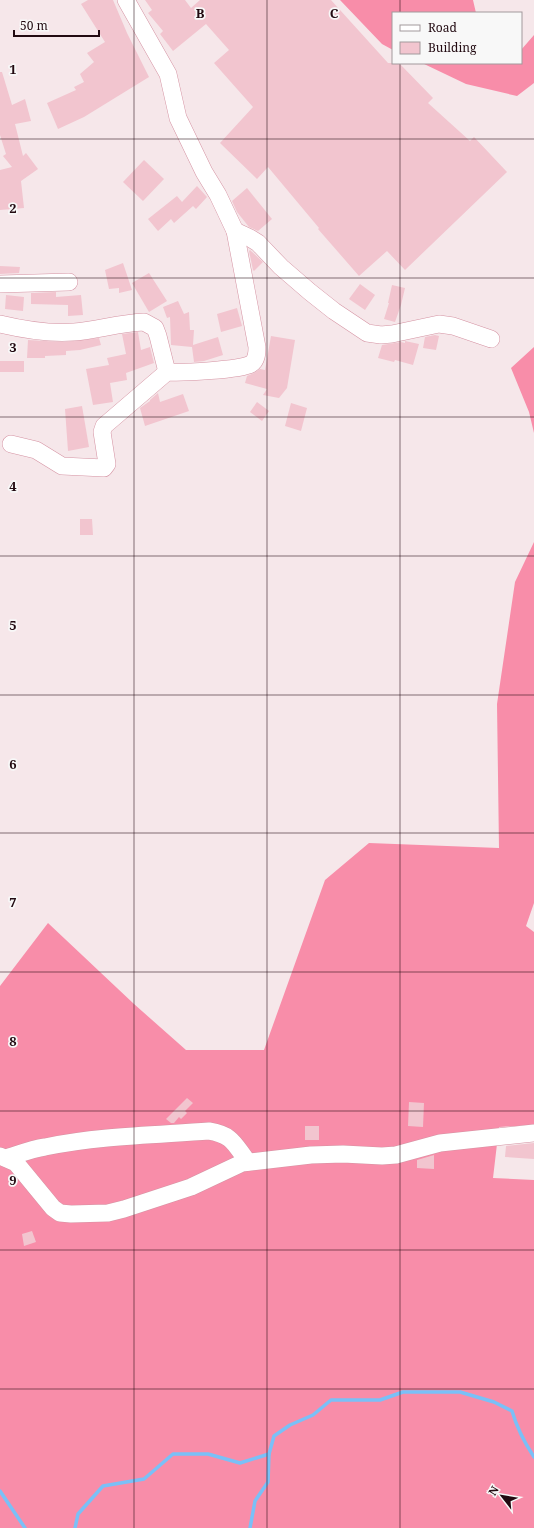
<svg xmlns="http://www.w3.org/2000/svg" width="534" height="1528" viewBox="0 0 534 1528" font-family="'Noto Serif',serif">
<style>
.forest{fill:#f88da9}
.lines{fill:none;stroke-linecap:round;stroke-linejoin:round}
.stream{stroke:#7ac0f7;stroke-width:3.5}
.building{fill:#f2c5cf}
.minor-casing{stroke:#d593a3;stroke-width:18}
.minor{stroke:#fff;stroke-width:17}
.grid{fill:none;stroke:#220a11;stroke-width:1;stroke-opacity:0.55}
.grid-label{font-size:13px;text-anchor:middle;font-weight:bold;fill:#220a11;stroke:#f8f8f8;stroke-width:3.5;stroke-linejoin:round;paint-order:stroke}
</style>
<rect width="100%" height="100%" fill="#f6e7ea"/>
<g class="forest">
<path d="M340,0H473L476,13H393V50L382,44Z"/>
<path d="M534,35V83L517,96L466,84L422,63H521V50Z"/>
<path d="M534,347V433L529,412L511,368Z"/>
<path d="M534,542V903L526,926L534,932V1125L499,1127L493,1178L534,1180V1528H0V986L48,923L134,1004L186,1050H264L325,880L369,843L499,848L497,704L515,582Z"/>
</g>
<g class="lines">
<g class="stream">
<path d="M0,1491L25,1528"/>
<path d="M75,1528L78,1514L103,1486L144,1479L173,1454H208L240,1463L269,1454"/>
<path d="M250,1528L255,1501L268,1482L269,1454L274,1436L290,1425L313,1415L331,1400H380L403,1392H460L494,1402L512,1411C517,1428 524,1442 534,1457"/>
</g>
</g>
<g class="building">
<path d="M88,0H113L127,33L149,77L84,117L58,129L47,103L76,90L74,87L84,82L80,74L94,62L87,53L105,42L81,4Z"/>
<path d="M145,0H185L191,8L200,0H331L388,63H399L433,98L428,103L470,141L474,137L507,172L405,270L387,251L359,276L318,229L319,228L268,167L257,179L220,143L253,107L214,63L229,50L206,24L173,51L160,34L163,31L148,13L152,10Z"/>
<path d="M0,72H2L12,105L25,99L31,121L15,124L23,156L26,153L38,169L21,181L24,208L0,210V170L12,167L3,156L6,154L0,135Z"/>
<path d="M144,160L164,179L143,201L123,182Z"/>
<path d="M197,186L207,197L196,209L193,206L174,223L171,219L158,231L148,219L177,196L182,202Z"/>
<path d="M247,188L272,219L258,231L249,227L237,212L232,201Z"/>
<path d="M250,250L263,262L254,271L253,270L249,251Z"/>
<path d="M123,263L132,290L119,293V288L109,289L105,270Z"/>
<path d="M0,266L20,267L19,273L0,274Z"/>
<path d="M149,273L167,301L149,312L132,283Z"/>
<path d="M360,284L375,295L365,310L349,299Z"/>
<path d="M392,285L405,288L401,305L395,322L384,319L389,303H388Z"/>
<path d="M56,292V297L81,295L83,315L68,316V305L31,304V293Z"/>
<path d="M6,295L24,297L23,311L5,309Z"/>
<path d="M178,301L184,314L189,312L190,330H194L193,345L218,337L223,355L204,361L194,362L192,347L171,345L170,317L167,318L163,307Z"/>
<path d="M237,308L242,326L221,332L217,314Z"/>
<path d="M138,332L141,350L150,347L154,363L126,373L127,380L110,383L113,402L93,405L86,369L109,365L107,358L126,354L122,334Z"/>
<path d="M435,335L439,336L436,350L423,348L425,337Z"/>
<path d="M271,336L295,340L287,388L279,398L263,395L267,389L245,383L247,376L254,373L260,369L265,370Z"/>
<path d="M99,338L101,345L80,350L66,351V355L45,356V358H27L28,340L64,342Z"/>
<path d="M405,341L419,344L413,365L395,360L394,362L378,358L382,345L401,342L405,343Z"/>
<rect x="0" y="361" width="24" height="11"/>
<path d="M158,393L160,402L183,394L189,411L145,426L140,408L150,401V400Z"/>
<path d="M257,402L269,411L262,421L250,412Z"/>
<path d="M291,403L307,408L301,431L285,426Z"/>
<path d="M82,406L89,447L68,451L65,409Z"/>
<path d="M80,519H92L93,535H80Z"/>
<path d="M187,1098L193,1103L185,1111L187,1113L181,1119L179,1117L174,1123H171L166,1119Z"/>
<path d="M409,1102L424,1103L423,1127L408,1126Z"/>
<rect x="305" y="1126" width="14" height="14"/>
<path d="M534,1143V1159L505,1157L506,1146Z"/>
<path d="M434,1155V1169L417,1168V1160Z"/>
<path d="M32,1231L36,1242L24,1246L22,1234Z"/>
</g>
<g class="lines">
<g class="minor-casing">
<g id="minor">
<path d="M235,231L250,238L258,243L281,267L310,292L334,311L367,333L381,335L392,334L439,324L453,326L491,339"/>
<path d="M0,284L69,282"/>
<path d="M0,324C25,330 48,334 74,332C97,330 120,323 144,322L155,328L158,336L167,372"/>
<path d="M11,444L36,450L62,466L104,468L107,464L102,432L104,426L167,372C182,373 240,370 251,364C257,360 257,353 257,347L235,231L218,195L204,172L178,118L168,74L126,0"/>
<path d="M0,1156L16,1163L53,1208L60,1213L71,1214L108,1213L124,1209L191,1187L242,1163L311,1155L343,1154L382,1156L396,1155L440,1143L534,1133"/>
<path d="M6,1158C19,1154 32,1149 45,1147C98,1136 154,1135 209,1131C233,1135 234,1144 248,1162"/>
</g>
</g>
<use href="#minor" class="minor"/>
</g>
<path class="grid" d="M134,0V1528M267,0V1528M400,0V13M400,63V1528M0,139H534M0,278H534M0,417H534M0,556H534M0,695H534M0,833H534M0,972H534M0,1111H534M0,1250H534M0,1389H534"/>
<g class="grid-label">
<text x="200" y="18">B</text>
<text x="334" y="18">C</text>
<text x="13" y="74">1</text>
<text x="13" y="213">2</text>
<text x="13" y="352">3</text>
<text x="13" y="491">4</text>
<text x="13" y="630">5</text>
<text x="13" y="769">6</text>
<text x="13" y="907">7</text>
<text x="13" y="1046">8</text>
<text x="13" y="1185">9</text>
</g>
<rect x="392" y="12" width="130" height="52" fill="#f8f8f8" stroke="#a2999c"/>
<rect x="400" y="25" width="20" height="6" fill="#ffffff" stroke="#a2999c"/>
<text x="428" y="32" font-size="12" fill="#220a11">Road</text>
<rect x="400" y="42" width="20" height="12" fill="#f2c5cf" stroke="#a2999c"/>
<text x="428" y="52" font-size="12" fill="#220a11">Building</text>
<g transform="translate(502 1496) rotate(301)" stroke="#f8f8f8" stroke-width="3" paint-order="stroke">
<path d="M0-3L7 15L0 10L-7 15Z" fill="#220a11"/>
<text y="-6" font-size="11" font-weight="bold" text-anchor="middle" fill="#220a11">N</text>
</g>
<path d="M14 30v6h85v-6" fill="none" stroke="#220a11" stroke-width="2"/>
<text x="20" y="30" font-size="12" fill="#220a11" stroke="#f8f8f8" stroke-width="3" paint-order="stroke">50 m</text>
</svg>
